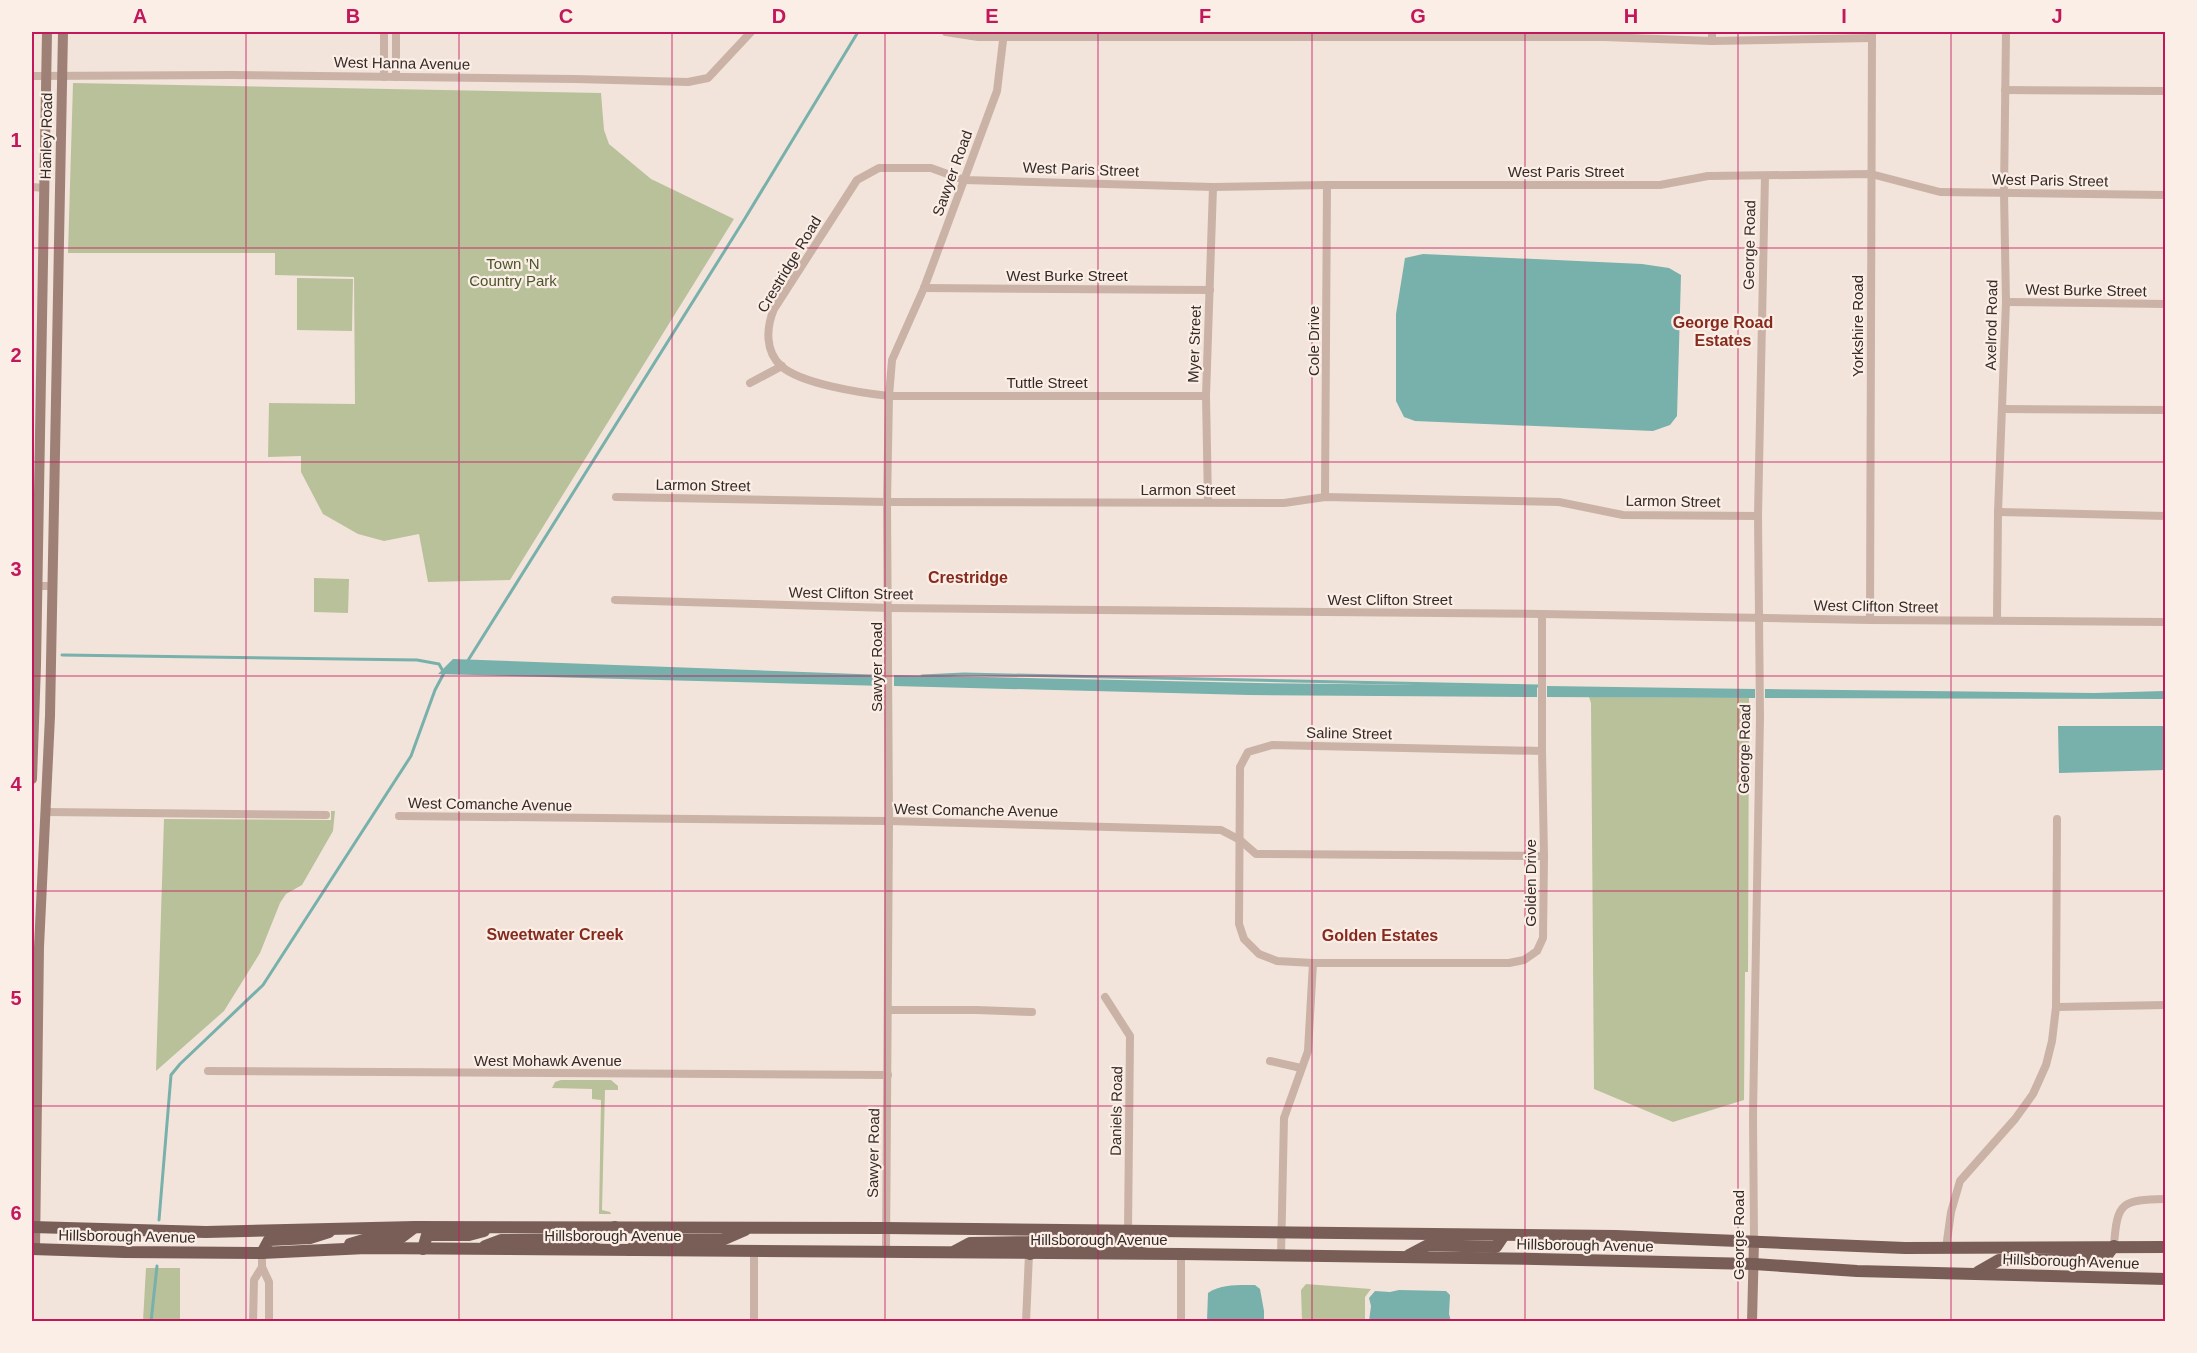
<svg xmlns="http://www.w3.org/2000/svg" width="2197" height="1353" viewBox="0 0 2197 1353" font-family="Helvetica,sans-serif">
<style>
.green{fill:#b9c19a}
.water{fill:#78b0ab}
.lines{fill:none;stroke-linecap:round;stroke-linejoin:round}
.stream{stroke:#78b0ab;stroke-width:3}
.street{stroke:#cab2a6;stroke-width:8}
.secondary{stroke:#9e8077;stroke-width:10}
.primary{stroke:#795e57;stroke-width:12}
.grid{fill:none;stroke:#c2185b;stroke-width:1.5;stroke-opacity:0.55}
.labels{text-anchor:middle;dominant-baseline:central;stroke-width:4.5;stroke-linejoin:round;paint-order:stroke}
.street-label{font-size:15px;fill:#362a27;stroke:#faeee6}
.park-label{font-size:15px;fill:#4b552a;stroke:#faeee6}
.neighbourhood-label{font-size:16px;font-weight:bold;fill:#872a1e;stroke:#faeee6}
.neatline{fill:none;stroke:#c2185b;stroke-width:2}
.grid-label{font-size:20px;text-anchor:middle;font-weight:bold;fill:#c2185b}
</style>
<rect width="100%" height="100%" fill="#f2e4da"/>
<g class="green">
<path d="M73,83L601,93L604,130L609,144L651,179L734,219L510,580L428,582L419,534L384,541L358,534L323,514L301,472V456L268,457L269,403L355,404L354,277L275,275V253H68Z"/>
<path d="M297,278L353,279L352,331L297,330Z"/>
<path d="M314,578L349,579L348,613L314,612Z"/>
<path d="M1589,697L1749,698L1748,972H1745L1744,1100L1673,1122L1594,1089L1591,703Z"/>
<path d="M331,811H335L333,831L302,885L286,894L280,903L260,953L224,1011L156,1071L164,819L331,820Z"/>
<path d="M561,1080H611L618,1086V1090H605L602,1210L610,1212L611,1214H599L601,1100L592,1099V1089L552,1088L555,1082Z"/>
<path d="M146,1268H180V1321H143Z"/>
<path d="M1306,1284L1371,1289L1365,1297V1320L1302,1321L1301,1290Z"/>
</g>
<g class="water">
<path d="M1423,254L1642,264L1669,268L1681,275L1677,416L1670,425L1653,431L1415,421L1404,417L1396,401V314L1405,258Z"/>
<path d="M453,659L885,675V686L438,674Z"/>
<path d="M894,675L1256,683L1537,686V697L1249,695L894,686Z"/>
<path d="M1547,686L1755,689V698L1547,697Z"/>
<path d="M1765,689L2094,693L2165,691L2166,699L1765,698Z"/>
<path d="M2058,726H2165V770L2059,773Z"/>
<path d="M1255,1285L1260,1289L1264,1311V1321H1207L1208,1293C1220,1284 1240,1285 1255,1285Z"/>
<path d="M1399,1290L1446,1291L1450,1295L1449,1314L1451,1321H1369L1371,1306L1369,1298L1375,1291L1390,1292Z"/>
</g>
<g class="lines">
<g class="stream">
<path d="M62,655L417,660L439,664L444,673"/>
<path d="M467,662L744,220L858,32"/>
<path d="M922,676L964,674L1538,686"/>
<path d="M159,1220L171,1075L180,1064L263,985L411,756L435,690L444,673"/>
<path d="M151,1322L157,1266"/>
</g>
<g class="street">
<path d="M396,32V77"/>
<path d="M946,32L978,37H1604L1712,41L1872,38"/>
<path d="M1712,41V32"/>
<path d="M32,76L231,75L575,79L688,82L708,78L751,32"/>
<path d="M384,77V32"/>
<path d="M2005,90L2166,91"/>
<path d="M32,187L45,188"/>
<path d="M924,288L1210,290"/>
<path d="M2006,302L2166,304"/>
<path d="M750,383L782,366"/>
<path d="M1206,396H889C862,393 801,384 781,366C765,351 766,328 774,309L857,180L879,168H931L964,180L1213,187L1327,185H1660L1708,176L1871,174L1940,192L2166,195"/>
<path d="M2003,409L2166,410"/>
<path d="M616,497L887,502L1284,503L1325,497L1559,502L1623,515L1758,516"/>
<path d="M1325,497L1327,185"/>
<path d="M1208,502L1206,396L1213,187"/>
<path d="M1998,512L2166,516"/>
<path d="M32,586H53"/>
<path d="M615,600L890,608L1542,614L1870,620L2166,622"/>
<path d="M1997,619L1998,512L2006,302L2004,193L2006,32"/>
<path d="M1870,620L1872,32"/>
<path d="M1542,751L1272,745L1248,752L1240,767L1239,924L1244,939L1259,954L1277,961L1313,963H1509L1524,960L1537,951L1543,938L1544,856L1542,751V614"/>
<path d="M46,812L326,815"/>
<path d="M399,816L889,821L1221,830L1240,840L1256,854L1544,856"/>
<path d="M1105,997L1130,1036L1128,1232"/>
<path d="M2056,1007L2166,1005"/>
<path d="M888,1010H976L1032,1012"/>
<path d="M1270,1061L1301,1068"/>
<path d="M208,1071L888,1075"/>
<path d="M1754,1241L1753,1115L1760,716L1758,516L1765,176"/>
<path d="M2114,1246C2117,1201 2122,1200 2166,1199"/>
<path d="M1946,1248L1951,1212L1960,1181L2015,1119L2033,1094L2046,1065L2052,1041L2056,1007L2057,819"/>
<path d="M886,1251L889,821L887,502L889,396L892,360L924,288L997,91L1004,32"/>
<path d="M262,1253V1267L269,1282V1322"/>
<path d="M1281,1256L1284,1118L1308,1051L1313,963"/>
<path d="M253,1322L254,1280L262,1267"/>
<path d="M754,1322V1251"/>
<path d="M1026,1322L1029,1254"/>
<path d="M1181,1322V1254"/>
</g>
<g class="secondary">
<path d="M32,779L36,665L47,32"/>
<path d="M35,1249L39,947L50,716L63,32"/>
<path d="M1752,1322L1754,1241"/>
</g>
<g class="primary">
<path d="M32,1227L206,1232L415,1227L886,1228L1616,1236L1905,1248L2166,1247"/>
<path d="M350,1244L367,1239H399L415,1227"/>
<path d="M485,1246L501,1240L595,1239L615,1227"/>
<path d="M32,1249L124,1252L262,1253L366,1248L1181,1254L1536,1259L1754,1264L1857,1271L2166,1279"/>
<path d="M423,1249L427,1235H469L484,1231"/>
<path d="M629,1250L645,1240H722L745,1230"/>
<path d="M955,1251L970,1243L1030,1242L1049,1231"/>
<path d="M262,1253L269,1240L310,1238L329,1232"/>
<path d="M1030,1254L1051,1242H1143L1161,1234"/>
<path d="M1409,1255L1428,1245L1496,1247L1504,1235"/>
<path d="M1978,1272L1999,1260L2105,1258L2114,1246"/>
</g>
</g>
<path class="grid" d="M246,32V1322M459,32V1322M672,32V1322M885,32V1322M1098,32V1322M1312,32V1322M1525,32V1322M1738,32V1322M1951,32V1322M32,248H2166M32,462H2166M32,676H2166M32,891H2166M32,1106H2166"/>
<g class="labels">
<g class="street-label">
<text transform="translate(402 63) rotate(1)">West Hanna Avenue</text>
<text transform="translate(46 136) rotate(-89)">Hanley Road</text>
<text transform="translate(1081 169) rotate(2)">West Paris Street</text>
<text x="1566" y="171">West Paris Street</text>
<text transform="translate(952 173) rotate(-70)">Sawyer Road</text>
<text transform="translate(2050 180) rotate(1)">West Paris Street</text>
<text transform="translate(1749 245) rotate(-89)">George Road</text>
<text transform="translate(789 264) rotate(-59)">Crestridge Road</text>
<text x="1067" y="275">West Burke Street</text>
<text transform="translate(2086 290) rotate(1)">West Burke Street</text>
<text transform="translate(1991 325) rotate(-89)">Axelrod Road</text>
<text transform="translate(1857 326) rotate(-90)">Yorkshire Road</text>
<text transform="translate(1313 341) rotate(-90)">Cole Drive</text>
<text transform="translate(1194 344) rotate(-88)">Myer Street</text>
<text x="1047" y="382">Tuttle Street</text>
<text transform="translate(703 485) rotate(1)">Larmon Street</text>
<text x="1188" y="489">Larmon Street</text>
<text transform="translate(1673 501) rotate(1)">Larmon Street</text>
<text transform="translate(851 593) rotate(1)">West Clifton Street</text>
<text x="1390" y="599">West Clifton Street</text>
<text transform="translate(1876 606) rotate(1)">West Clifton Street</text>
<text transform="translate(876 667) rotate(-90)">Sawyer Road</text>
<text transform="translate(1349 733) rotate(1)">Saline Street</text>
<text transform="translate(1744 749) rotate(-89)">George Road</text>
<text transform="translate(490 804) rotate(1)">West Comanche Avenue</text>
<text transform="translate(976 810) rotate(1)">West Comanche Avenue</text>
<text transform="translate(1530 883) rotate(-90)">Golden Drive</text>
<text x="548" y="1060">West Mohawk Avenue</text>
<text transform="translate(1116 1111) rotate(-89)">Daniels Road</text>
<text transform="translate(873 1153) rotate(-89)">Sawyer Road</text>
<text x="613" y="1235">Hillsborough Avenue</text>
<text transform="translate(1738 1235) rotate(-90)">George Road</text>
<text transform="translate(127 1236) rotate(1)">Hillsborough Avenue</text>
<text x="1099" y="1239">Hillsborough Avenue</text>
<text transform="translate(1585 1245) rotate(1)">Hillsborough Avenue</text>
<text transform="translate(2071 1261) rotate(2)">Hillsborough Avenue</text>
</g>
<g class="park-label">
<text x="513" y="263">Town ’N<tspan x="513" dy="17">Country Park</tspan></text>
</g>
<g class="neighbourhood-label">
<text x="1723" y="322">George Road<tspan x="1723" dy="18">Estates</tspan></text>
<text x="968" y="577">Crestridge</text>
<text x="555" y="934">Sweetwater Creek</text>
<text x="1380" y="935">Golden Estates</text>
</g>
</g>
<rect width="2197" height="1353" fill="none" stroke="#faeee6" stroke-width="66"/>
<rect x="33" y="33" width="2131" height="1287" class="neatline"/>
<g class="grid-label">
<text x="140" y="23">A</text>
<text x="353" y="23">B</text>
<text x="566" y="23">C</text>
<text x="779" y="23">D</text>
<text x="992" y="23">E</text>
<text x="1205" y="23">F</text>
<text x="1418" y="23">G</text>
<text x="1631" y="23">H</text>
<text x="1844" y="23">I</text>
<text x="2057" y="23">J</text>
<text x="16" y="147">1</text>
<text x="16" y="362">2</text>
<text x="16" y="576">3</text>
<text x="16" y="791">4</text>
<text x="16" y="1005">5</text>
<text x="16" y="1220">6</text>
</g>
</svg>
